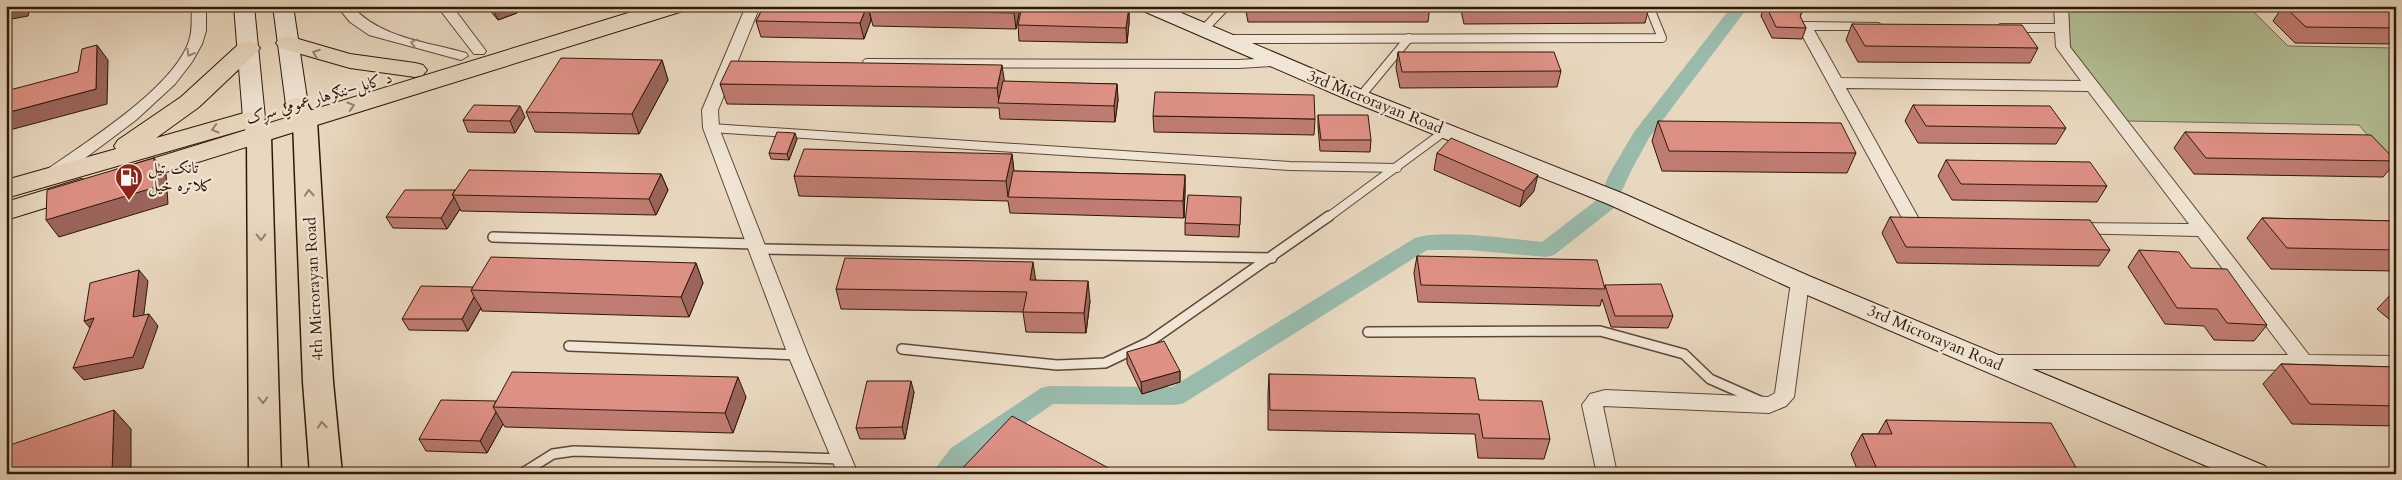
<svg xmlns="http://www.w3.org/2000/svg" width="2402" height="480" viewBox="0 0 2402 480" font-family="Cardo,Amiri,serif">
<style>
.green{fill:#b3bf95;stroke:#716c4e}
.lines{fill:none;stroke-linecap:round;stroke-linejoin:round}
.canal{fill:#99bbac;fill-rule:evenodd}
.lane-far1-casing{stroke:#5e4834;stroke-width:10}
.lane-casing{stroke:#5e4834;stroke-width:12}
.street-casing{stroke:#5e4834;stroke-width:2}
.secondary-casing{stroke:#2f1806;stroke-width:2}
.primary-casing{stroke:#2f1806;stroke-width:3}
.highway-casing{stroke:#2f1806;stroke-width:2}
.lane-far1{stroke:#f1e6d6;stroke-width:8}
.lane{stroke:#f1e6d6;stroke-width:9}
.street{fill:#f1e6d6;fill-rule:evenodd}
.secondary{fill:#f1e6d6;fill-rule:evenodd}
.primary{fill:#e9d8c0;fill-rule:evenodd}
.highway{fill:#e9d8c0;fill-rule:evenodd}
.wall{fill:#bf7c72;stroke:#2f1806}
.shaded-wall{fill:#9b655d;stroke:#2f1806}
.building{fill:#de9085;stroke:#2f1806}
.oneway{stroke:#9a8978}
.oneway2{stroke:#95826c}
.labels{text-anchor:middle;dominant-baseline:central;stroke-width:4.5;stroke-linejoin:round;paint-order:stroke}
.street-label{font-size:16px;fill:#2f1806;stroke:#f1e6d6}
.poi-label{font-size:16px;fill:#2f1806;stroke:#f1e6d6;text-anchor:start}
</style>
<rect width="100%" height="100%" fill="#e9d8c0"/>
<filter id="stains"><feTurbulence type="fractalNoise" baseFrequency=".004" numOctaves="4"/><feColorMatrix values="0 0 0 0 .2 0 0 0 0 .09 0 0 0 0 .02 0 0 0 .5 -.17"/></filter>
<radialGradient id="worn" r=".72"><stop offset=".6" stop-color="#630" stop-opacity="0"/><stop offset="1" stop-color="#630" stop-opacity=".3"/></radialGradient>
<path class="green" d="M2066,6H2248L2288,46L2396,48V169L2359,125L2127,121L2069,45Z"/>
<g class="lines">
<path class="canal" d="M1732,6H1749L1649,138L1631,171L1614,208L1554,255L1546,257L1469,250H1427L1184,403L1176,405L1053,404L969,462L959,474H931L951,448L1041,388L1049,386L1172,387L1415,238C1446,229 1509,239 1542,242L1598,199L1611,171L1634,132Z"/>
<g class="lane-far1-casing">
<g id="lane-far1">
<path d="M1203,30L1226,6"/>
<path d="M1231,39L1662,38L1649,6"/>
<path d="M867,63L1239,64L1274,62"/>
<path d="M1360,97L1409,38"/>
<path d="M711,128L1290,166L1397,168"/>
<path d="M1327,218L1445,131"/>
</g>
</g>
<g class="lane-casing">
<g id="lane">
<path d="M493,237L756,244"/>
<path d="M757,249L1272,258"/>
<path d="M1368,332L1600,331L1684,354L1710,379L1760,401"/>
<path d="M569,346L798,355"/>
<path d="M902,349L1057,365L1105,363L1149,342L1329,216"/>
<path d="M521,474L553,454L574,451L843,459"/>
</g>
</g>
<g class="street-casing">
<g id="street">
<path d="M192,6H206V31L202,44L192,62L175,84L136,120L92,153L54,181H42L40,177L42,173C83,144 173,89 189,41C193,30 191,18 192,6Z"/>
<path d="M337,6H352C379,38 428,42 466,53L468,56L461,60L369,35L350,22Z"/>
<path d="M437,6H452L486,51L484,54H474Z"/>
<path d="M746,6H760L718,110L719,128L808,355L858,474H838L788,355L703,128L702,110Z"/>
<path d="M2054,6H2068L2070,47L2309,355L2396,356V370L1991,369L1984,367L1981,362L1984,357L1991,355H2288L2198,236L2067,233L2064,229L2067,225L2073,223L2189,224L2088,91L1846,88L1919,219L1935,223L1938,227L1935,231L1929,233L1907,227L1797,26L1804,22L1879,23L1881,26L1879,29L1874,30H1814L1841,78L2081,81L2056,47L2055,32H2000L1993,28L2000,24H2055Z"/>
<path d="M1800,276L1806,277L1809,282L1794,397L1786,406L1769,413L1603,406L1617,474H1597L1582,405L1590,394L1605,390L1768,397L1775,393L1791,282L1794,277Z"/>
</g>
</g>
<g class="secondary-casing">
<g id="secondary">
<path d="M234,6H254L265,118L262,123L254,125L246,123L243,118Z"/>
<path d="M273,6H293L308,105L305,110L297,112L289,110L286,105Z"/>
<path d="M1138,6H1165L1367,92L1624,194L1809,276L2265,466L2269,474H2225L1791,288L1608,204L1353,102L1141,10Z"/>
</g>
</g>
<g class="primary-casing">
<g id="primary">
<path d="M297,98L305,100L317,121L333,382L342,474H310L303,382L293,121L285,105L289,100Z"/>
<path d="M254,111L262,113L271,136L281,474H249L247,136L242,118L246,113Z"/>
</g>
</g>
<g class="highway-casing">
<g id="highway">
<path d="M651,6H686L683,11L134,182L125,185L116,182L112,176L116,170Z"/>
<path d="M288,36L350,54L415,63L423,65L427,70L423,75L415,77L350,68L280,48L276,43L280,38Z"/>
<path d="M248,41L256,43L260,48L256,53L199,107L156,138L244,113L253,115L256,121L253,127L6,198V180L116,149L114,146L118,140L181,97L240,43Z"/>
<path d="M81,179L90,182L94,188L90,194L6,220V202Z"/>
</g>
</g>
<use href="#lane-far1" class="lane-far1"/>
<use href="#lane" class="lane"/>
<use href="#street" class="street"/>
<use href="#secondary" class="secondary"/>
<use href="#primary" class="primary"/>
<use href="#highway" class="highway"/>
</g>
<g class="wall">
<path d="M486,6H514L517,13L498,20Z"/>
<path d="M764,6H868L871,20L864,39L761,37L756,21Z"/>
<path d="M871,6H1020V9L1016,29L873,26L869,10Z"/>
<path d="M1245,6H1430L1428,22H1248Z"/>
<path d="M1460,6H1649V7L1645,23L1464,24Z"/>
<path d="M1764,6H1799L1802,12L1800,17L1806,28L1802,39L1772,38L1761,16Z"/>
<path d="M2283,6H2396V44L2295,43L2273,21Z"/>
<path d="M1129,7V23L1127,43L1019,41L1018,25Z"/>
<path d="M1852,24L2038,48L2030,63L1858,62L1846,40Z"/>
<path d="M1398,52L1561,71L1557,87L1400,88L1396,68Z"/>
<path d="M662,60L668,80L639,134L535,132L526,112Z"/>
<path d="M1004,82L1117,84L1118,100L1115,122L1000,119L999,108L727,104L720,84Z"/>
<path d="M1913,105L2066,128L2056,144L1918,143L1905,121Z"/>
<path d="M1318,115L1371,140L1370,152L1320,151L1318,126Z"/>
<path d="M1153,116L1315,119L1314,135L1154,132Z"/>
<path d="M525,117L515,133L468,132L463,120Z"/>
<path d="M1658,121L1856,153L1847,173L1662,171L1652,141Z"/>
<path d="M2185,132L2396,161V162L2383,177L2194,174L2174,148Z"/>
<path d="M797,139L789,160L771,159L769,153Z"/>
<path d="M1437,153L1534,191L1520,207L1434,170Z"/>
<path d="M1012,154L1014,171L1185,175V191L1184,218L1010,213L1008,201L799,196L794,176Z"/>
<path d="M1946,160L2107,186L2097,202L1952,200L1938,176Z"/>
<path d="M661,174L668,190L656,215L461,211L460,209L447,229L393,228L386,217L455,190Z"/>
<path d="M1241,197L1239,237L1185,235V223Z"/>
<path d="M1890,217L2110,250L2099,266L1897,263L1882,233Z"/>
<path d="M2262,218L2396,221V271L2271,269L2247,238Z"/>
<path d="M2139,250L2191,268L2267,325L2254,341L2214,340L2204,326L2165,324L2128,267Z"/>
<path d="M1417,256L1604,286L1605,285L1673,316L1668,328L1611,327L1602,299L1600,306L1418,302L1414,273Z"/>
<path d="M696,263L703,283L689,317L482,311L481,308L468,331L409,330L402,319L473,287Z"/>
<path d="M1036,280L1090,301L1086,333L1026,332L1023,312L841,309L836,289Z"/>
<path d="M2396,292V325L2377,309L2392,293Z"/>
<path d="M1127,352L1180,371V382L1142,394L1127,363Z"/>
<path d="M2281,364L2396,367V426L2292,424L2263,384Z"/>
<path d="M1269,374L1479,400L1550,439L1544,459L1478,458L1475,434L1268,430V394Z"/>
<path d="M914,392L905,439H860L856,428Z"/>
<path d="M746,397L733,433L505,427L503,424L487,453L426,451L419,439L497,401Z"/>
<path d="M1886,420L2079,473L1859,474L1851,454L1862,434H1878Z"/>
</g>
<g class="shaded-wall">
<path d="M25,6H51L30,9L28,16L6,20V13Z"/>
<path d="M500,6H514L517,13L498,20L493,9Z"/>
<path d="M867,6H868L871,20L864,39L860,23Z"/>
<path d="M1016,6H1020V9L1016,29L1014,13Z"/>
<path d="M1129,7V23L1127,43L1126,28Z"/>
<path d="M97,45L108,60L107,104L6,131V113L96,89Z"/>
<path d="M662,60L668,80L639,134L632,114Z"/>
<path d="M1002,65L1005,85L999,103L997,88Z"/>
<path d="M1117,84L1118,100L1115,122L1114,106Z"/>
<path d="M520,106L525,117L515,133L510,121Z"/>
<path d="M795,133L797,139L789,160L787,154Z"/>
<path d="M1012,154L1014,174L1008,197L1006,181Z"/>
<path d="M154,158L166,174L168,204L59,237L46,220Z"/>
<path d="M661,174L668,190L656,215L649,199Z"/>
<path d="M1185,175V191L1184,218L1183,201Z"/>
<path d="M1538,175L1534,191L1520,207L1524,191Z"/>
<path d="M454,197L460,209L447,229L441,218Z"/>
<path d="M1033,262L1036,282L1030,280Z"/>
<path d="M696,263L703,283L689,317L681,297Z"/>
<path d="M139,270L148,281L142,329L133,317Z"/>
<path d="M1088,281L1090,301L1086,333L1084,313Z"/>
<path d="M474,297L481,308L468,331L462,319Z"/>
<path d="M149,314L158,326L143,368L84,380L73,368Z"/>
<path d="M94,318V333L84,321Z"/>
<path d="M1180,371V382L1142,394L1141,382Z"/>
<path d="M738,377L746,397L733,433L725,413Z"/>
<path d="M911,381L914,392L905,439L902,427Z"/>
<path d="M114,410L131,429V474H112Z"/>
<path d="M496,412L503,424L487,453L480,441Z"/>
</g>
<g class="building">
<path d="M6,6H25L24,10L6,13Z"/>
<path d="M490,6H500L493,9Z"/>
<path d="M764,6H867L860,23L756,21Z"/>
<path d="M871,6H1016L1014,13L869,10Z"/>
<path d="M1022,6H1086L1129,7L1126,28L1018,25Z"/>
<path d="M1248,6H1342L1248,7Z"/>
<path d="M1467,6H1649V7L1467,8Z"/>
<path d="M1766,6H1799L1802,12L1800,16L1806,28L1776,27Z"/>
<path d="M2284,6H2396V28L2306,27Z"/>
<path d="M1852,24L2022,25L2038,48L1865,46Z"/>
<path d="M97,45L96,89L6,113V91L78,72L82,49Z"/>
<path d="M1398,52H1554L1561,71L1402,72Z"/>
<path d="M561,58L662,60L632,114L526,112Z"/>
<path d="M731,61L1002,65L997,88L720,84Z"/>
<path d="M1003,81L1117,84L1114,106L998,103Z"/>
<path d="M1155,92L1314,95L1315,119L1153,116Z"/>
<path d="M474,105L520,106L510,121L463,120Z"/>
<path d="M1913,105L2050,106L2066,128L1926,126Z"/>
<path d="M1318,115H1368L1371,140H1321Z"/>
<path d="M1658,121L1841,123L1856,153L1669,151Z"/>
<path d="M777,132L795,133L787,154L769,153Z"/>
<path d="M2185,132L2371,135L2396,161L2206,158Z"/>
<path d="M1451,138L1538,175L1524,191L1437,153Z"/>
<path d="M804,149L1012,154L1006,181L794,176Z"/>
<path d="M154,158L156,187L46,220L47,190Z"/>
<path d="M1946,160L2090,162L2107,186L1961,184Z"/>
<path d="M469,170L661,174L649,199L452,195Z"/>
<path d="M1013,171L1185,175L1183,201L1008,197Z"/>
<path d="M405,190H455L452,195L454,197L441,218L386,217Z"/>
<path d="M1188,195L1241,197L1240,225L1185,223Z"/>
<path d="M1890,217L2090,220L2110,250L1906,247Z"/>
<path d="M2262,218L2396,221V250L2287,248Z"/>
<path d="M2139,250L2179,252L2191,268L2227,269L2267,325L2227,323L2217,309L2177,308Z"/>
<path d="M1417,256L1597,260L1605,289L1421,285Z"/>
<path d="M491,257L696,263L681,297L471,290Z"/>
<path d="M845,258L1033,262L1030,280L1088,281L1084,313L1023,312L1027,292L836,289Z"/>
<path d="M139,270L133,317L149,314L133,357L73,368L94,318L84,321L90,283Z"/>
<path d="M1661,284L1673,316H1615L1605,285Z"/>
<path d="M421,286L473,287L471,290L474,297L462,319H402Z"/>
<path d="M2396,292V296L2392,293Z"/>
<path d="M1164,341L1180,371L1141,382L1127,352Z"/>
<path d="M2281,364L2396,367V406L2310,404Z"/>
<path d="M512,372L738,377L725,413L493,407Z"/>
<path d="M1269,374L1475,378L1479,400L1542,401L1550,439L1483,438L1479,414L1270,410Z"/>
<path d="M867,381H911L902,427L856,428Z"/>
<path d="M441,400L496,401L493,407L496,412L480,441L419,439Z"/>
<path d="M114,410L112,474H7L10,445Z"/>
<path d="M1012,416L1116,472L1114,474H957Z"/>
<path d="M1886,420L2051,423L2079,473L1915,470L1917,474H1879L1862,434H1892Z"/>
</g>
<defs><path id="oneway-chevron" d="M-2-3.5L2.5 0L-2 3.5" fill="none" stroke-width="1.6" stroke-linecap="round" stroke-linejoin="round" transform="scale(1.25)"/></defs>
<g class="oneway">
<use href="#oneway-chevron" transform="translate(414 43) rotate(-165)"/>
<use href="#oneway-chevron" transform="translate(190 53) rotate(119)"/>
</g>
<g class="oneway2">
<use href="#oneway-chevron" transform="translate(316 53) rotate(-160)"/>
<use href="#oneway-chevron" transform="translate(351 106) rotate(-17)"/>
<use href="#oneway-chevron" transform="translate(215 129) rotate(164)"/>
<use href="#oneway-chevron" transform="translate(309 193) rotate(-93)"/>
<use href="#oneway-chevron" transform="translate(261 237) rotate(89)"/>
<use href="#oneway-chevron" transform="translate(263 400) rotate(89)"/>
<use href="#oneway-chevron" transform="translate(322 425) rotate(-94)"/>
</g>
<defs>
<g id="fuel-pin" transform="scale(1.4375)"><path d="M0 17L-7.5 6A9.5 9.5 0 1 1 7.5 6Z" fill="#8f2418" stroke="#f1e6d6"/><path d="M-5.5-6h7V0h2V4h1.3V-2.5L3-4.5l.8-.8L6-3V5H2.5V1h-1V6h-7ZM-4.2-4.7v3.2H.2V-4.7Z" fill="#fff"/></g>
</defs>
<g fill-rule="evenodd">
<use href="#fuel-pin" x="129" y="177"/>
</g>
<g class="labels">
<g class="street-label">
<text transform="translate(319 98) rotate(-16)">د کابل–ننګرهار عمومي سړک</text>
<text transform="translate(1375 102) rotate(22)">3rd Microrayan Road</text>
<text transform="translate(314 289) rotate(-93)">4th Microrayan Road</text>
<text transform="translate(1935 338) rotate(23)">3rd Microrayan Road</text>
</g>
<g class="poi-label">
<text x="148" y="168">تانک تیل<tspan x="148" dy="18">کلاتره خیل</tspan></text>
</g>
</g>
<rect width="2402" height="480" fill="none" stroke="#e9d8c0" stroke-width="25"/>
<rect x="8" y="8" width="2387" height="465" fill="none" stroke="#2f1806" stroke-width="2.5"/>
<rect x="12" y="12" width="2377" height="455" fill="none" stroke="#2f1806"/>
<rect width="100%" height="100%" filter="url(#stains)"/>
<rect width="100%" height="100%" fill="url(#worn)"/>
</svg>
